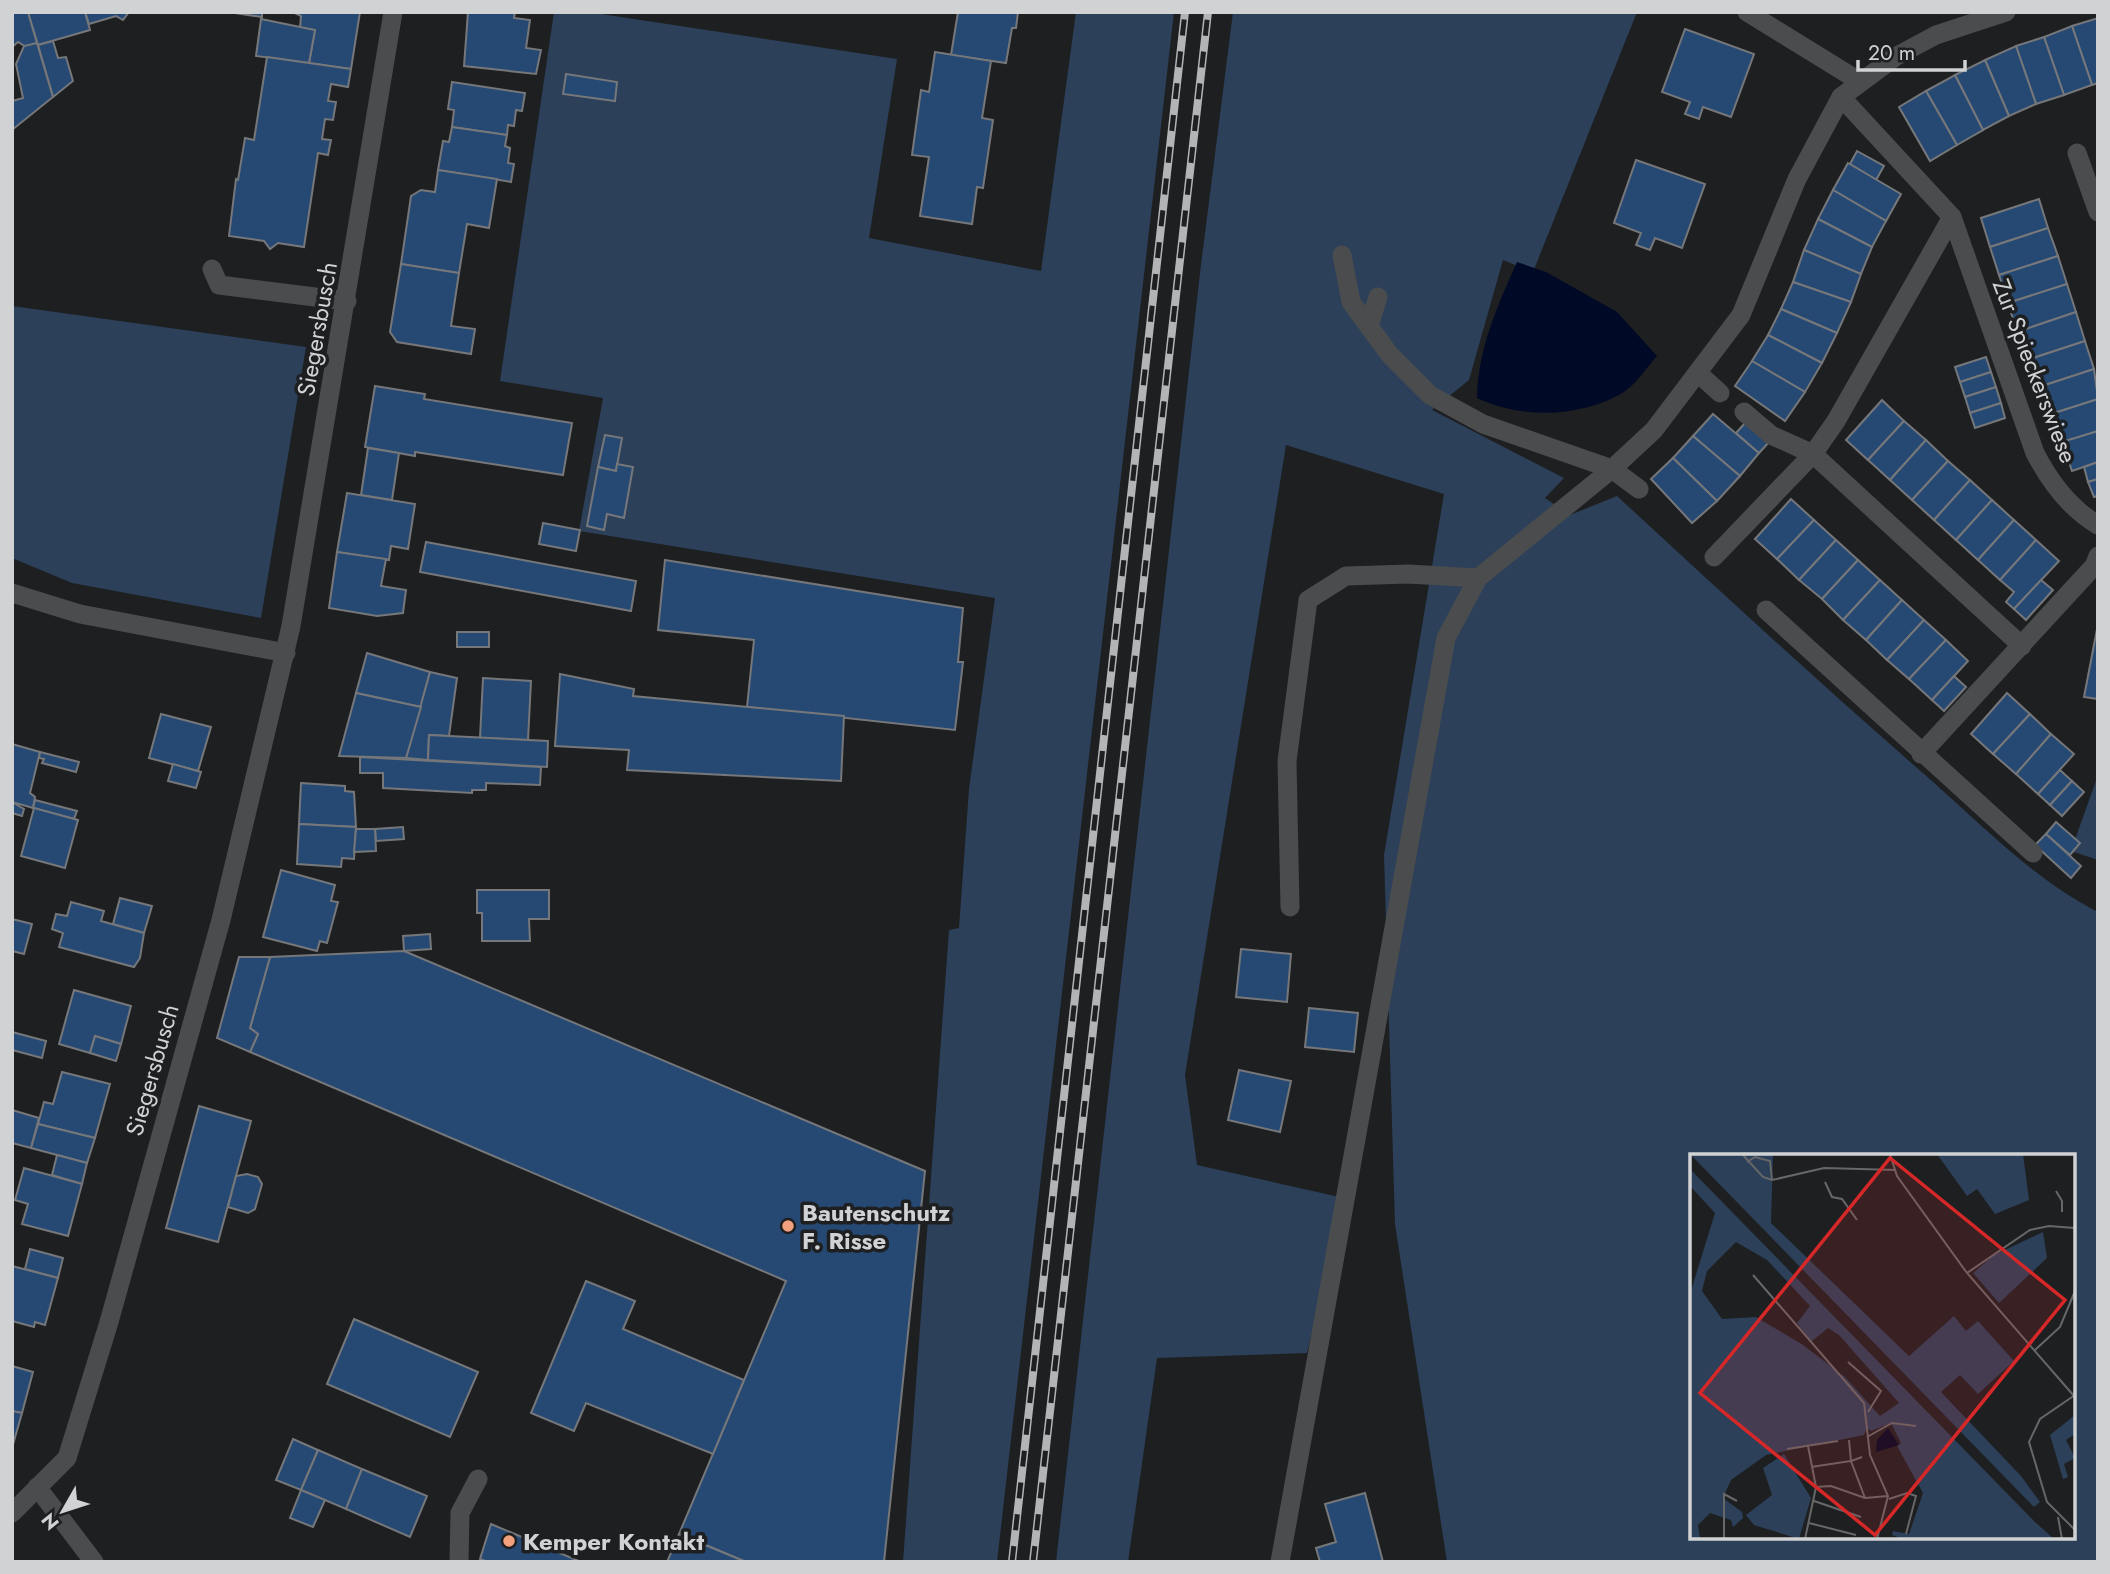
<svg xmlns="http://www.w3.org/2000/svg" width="2110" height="1574" viewBox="0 0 2110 1574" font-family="Jost,sans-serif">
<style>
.green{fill:#2c4059;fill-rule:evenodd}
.water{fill:#000926}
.building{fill:#264973;stroke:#75777a;stroke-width:2}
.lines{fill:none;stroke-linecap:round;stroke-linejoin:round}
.service{stroke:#4a4c4e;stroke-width:19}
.minor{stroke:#4a4c4e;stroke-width:19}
.rail-casing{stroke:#b3b4b5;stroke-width:8}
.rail{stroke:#1e1f21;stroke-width:5;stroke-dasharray:16;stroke-linecap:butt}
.poi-dot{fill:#f2a17e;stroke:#1e1f21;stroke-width:2.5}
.labels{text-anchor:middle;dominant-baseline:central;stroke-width:7;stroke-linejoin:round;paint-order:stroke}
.street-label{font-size:24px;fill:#d1d2d3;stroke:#1e1f21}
.poi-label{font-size:24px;font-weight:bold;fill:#d1d2d3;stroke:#1e1f21;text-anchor:start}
.inset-road{fill:none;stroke:#666768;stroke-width:2}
.view{fill:#d62828;fill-opacity:0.15;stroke:#d62828;stroke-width:3.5}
.inset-edge{fill:none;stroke:#d1d2d3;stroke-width:3.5}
</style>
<rect width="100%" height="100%" fill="#1e1f21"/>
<g class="green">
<path d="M554,12H588L897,59L869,238L1041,271L1076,12H1174L997,1562H903L949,930L959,928L969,789L995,598L579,531L603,398L500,381Z"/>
<path d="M1233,12H1637L1533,272L1503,260L1469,380L1432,410L1564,478L1545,498L1570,515L1617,496C1721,592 1825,688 1932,781C1984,827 2036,881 2098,912V1562H1447L1395,1224L1384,855L1444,494L1286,445L1185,1075L1197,1165L1344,1198L1307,1353L1157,1358L1128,1562H1056L1200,273ZM1692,1156H2073V1537H1692Z"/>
<path d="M12,306L306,347L261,618L72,583L12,558Z"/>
<path d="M2098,775V860L2071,851Z"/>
</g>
<path class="water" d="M1517,262L1546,272L1617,312L1657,356C1647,367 1636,384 1624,392C1581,418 1521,419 1477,398C1478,349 1497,307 1517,262Z"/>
<g class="building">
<path d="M12,12H28L37,43L26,47L18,42L12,47Z"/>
<path d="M28,12H85L90,30L38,45Z"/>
<path d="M85,12H129L123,20L116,16L89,24Z"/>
<path d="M228,12H262V17Z"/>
<path d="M293,12H360L351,69L309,63L315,30L300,28L301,16Z"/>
<path d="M468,12H515L514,18L530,20L526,48L541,50L536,74L464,66Z"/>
<path d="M958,12H1018L1016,28H1012L1006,63L951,55Z"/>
<path d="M2098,18V83L2092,85L2072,26Z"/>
<path d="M261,19L315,30L309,63L256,56Z"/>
<path d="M2072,26L2092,85L2064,95L2044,37Z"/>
<path d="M1685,29L1754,54L1731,117L1703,107L1699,119L1685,114L1690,102L1662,92Z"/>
<path d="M2044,37L2064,95L2036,104L2016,46Z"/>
<path d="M53,41L58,58L66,57L73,81L53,97L38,45Z"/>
<path d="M37,43L53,97L12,130V101L23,98L16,64L24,46Z"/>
<path d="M2016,46L2036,104L2009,116L1985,60Z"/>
<path d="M935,52L991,61L982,118L993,120L983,188L977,187L972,224L920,216L929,157L912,155L921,90L929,92Z"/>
<path d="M267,57L351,69L348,87L331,84L328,101L336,102L333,120L325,119L322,139L331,140L328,155L318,153L304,247L278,243L270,249L264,241L229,236L236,179L238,180L245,138L254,140Z"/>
<path d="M1985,60L2009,116L1983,130L1955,75Z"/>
<path d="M566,74L617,82L615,101L563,94Z"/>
<path d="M1955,75L1983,130L1957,145L1926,91Z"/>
<path d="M452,82L525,93L522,111L516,110L514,126L508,125L507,135L452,127L454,110L448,109Z"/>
<path d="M1926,91L1957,145L1930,161L1899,107Z"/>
<path d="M452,127L507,135L505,146L510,148L508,163L514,164L511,182L438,170L443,141L449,142Z"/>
<path d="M1857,151L1884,166L1876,180L1850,164Z"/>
<path d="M1636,160L1705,184L1682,248L1655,238L1650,250L1636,245L1641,233L1614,223Z"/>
<path d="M1848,163L1901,194L1886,221L1833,190Z"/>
<path d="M438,170L497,179L489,228L467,224L459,273L401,264L411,196L421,190L435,192Z"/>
<path d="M1833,190L1886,221L1872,247L1818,219Z"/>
<path d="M2039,199L2048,228L1990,247L1981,218Z"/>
<path d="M1818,219L1872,247L1861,274L1804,250Z"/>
<path d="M2048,228L2058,256L1999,275L1990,247Z"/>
<path d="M1804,250L1861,274L1851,302L1793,282Z"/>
<path d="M2058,256L2067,284L2008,303L1999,275Z"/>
<path d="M401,264L459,273L451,326L475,329L471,354L397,342L390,332Z"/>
<path d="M1793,282L1851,302L1837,333L1781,309Z"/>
<path d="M2067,284L2076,312L2017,332L2008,303Z"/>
<path d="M1781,309L1837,333L1822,363L1768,335Z"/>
<path d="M2076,312L2085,341L2027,360L2017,332Z"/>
<path d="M1768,335L1822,363L1805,392L1752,361Z"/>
<path d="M2085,341L2094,369L2036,388L2027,360Z"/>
<path d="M1986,357L1991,372L1960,382L1955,367Z"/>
<path d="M1752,361L1805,392L1785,421L1735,386Z"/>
<path d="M2094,369L2098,399L2045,416L2036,388Z"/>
<path d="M1991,372L1996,387L1965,397L1960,382Z"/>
<path d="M375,386L425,394L424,399L572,423L563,475L415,452V456L365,447Z"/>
<path d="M1996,387L2001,403L1970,413L1965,397Z"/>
<path d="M2098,399V431L2054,445L2045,416Z"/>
<path d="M1882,400L1904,421L1868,460L1846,440Z"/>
<path d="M2001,403L2005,418L1975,428L1970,413Z"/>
<path d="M1713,414L1759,453L1740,476L1693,436Z"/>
<path d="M1747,421L1770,441L1759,453L1736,433Z"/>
<path d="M1904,421L1926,440L1890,480L1868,460Z"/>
<path d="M2098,431V462L2072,471L2062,442Z"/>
<path d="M605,435L622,438L616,471L598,467Z"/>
<path d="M1693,436L1740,476L1717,501L1673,458Z"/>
<path d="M1926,440L1948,461L1912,500L1890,480Z"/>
<path d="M368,448L399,453L392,500L361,495Z"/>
<path d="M1673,458L1717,501L1692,523L1651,479Z"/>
<path d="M1948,461L1970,480L1934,520L1912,500Z"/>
<path d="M2098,462V479L2088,482L2084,467Z"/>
<path d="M617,464L633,467L624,518L607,514L604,530L587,526L598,467L616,471Z"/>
<path d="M2098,479V496L2094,497L2088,482Z"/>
<path d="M1970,480L1992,500L1956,540L1934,520Z"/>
<path d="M347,493L415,504L408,549L391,546L389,560L337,552Z"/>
<path d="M1791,499L1814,520L1777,559L1755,539Z"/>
<path d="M1992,500L2014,520L1978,560L1956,540Z"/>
<path d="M1814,520L1836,540L1799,580L1777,559Z"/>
<path d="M2014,520L2036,540L2000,580L1978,560Z"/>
<path d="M543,523L580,530L576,551L539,544Z"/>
<path d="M1836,540L1858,560L1822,599L1799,580Z"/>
<path d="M2036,540L2059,561L2014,609L2006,602L2014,592L2000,580Z"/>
<path d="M426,542L636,581L631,611L420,572Z"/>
<path d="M337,552L386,559L381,586L406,590L403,613L377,616L329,608Z"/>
<path d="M665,560L963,608L958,662H963L955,730L747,707L754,640L658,630Z"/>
<path d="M1858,560L1880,580L1843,620L1822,599Z"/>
<path d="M1880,580L1902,600L1866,640L1843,620Z"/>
<path d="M2041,580L2053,590L2026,620L2014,609Z"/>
<path d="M1902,600L1924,620L1887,660L1866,640Z"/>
<path d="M1924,620L1946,640L1909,679L1887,660Z"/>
<path d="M2098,624V699L2084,697Z"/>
<rect x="457" y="632" width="32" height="15"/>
<path d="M1946,640L1968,661L1932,700L1909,679Z"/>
<path d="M367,653L430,672L421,707L356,693Z"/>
<path d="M430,672L457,678L449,736L429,735L428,760L406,758Z"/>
<path d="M560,674L634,689L633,696L844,716L841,781L627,770L629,750L555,746Z"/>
<path d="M1954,676L1966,687L1944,711L1932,700Z"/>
<path d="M483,678L531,681L528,740L480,738Z"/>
<path d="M356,693L421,707L406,758L339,756Z"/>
<path d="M2007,693L2030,714L1993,754L1971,734Z"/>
<path d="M161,714L211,727L198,771L149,758Z"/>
<path d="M2030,714L2051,734L2016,774L1993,754Z"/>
<path d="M2051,734L2074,754L2038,794L2016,774Z"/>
<path d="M429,735L548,741L547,767L428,760Z"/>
<path d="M12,744L40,752L30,793L35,797L33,808L12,802Z"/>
<path d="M40,752L79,762L76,772L42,763L44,759L39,758Z"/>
<path d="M360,757L541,767L540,785L486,783V790H472V793L383,788V773H360Z"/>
<path d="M173,764L201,772L196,788L168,781Z"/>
<path d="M2060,770L2072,781L2050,805L2038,794Z"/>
<path d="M2072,781L2084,792L2062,816L2050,805Z"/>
<path d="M301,783L345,786V791L354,792L356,827L299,824Z"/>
<path d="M35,800L77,811L74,819L33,808Z"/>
<path d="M12,802L24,809L22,816L12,813Z"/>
<path d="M34,808L78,820L65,868L21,856Z"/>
<path d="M2056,822L2080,843L2070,855L2046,834Z"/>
<path d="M299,824L356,827L354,859L342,858L341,867L297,864Z"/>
<path d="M403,827L404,839L376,841L375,829Z"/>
<path d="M356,829H375L376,851L354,852Z"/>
<path d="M2046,834L2081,866L2071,878L2035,845Z"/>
<path d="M281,870L335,885L331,901L338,902L327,943L320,941L317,951L263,937Z"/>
<path d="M477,890H549V919H529L530,941H482V913H477Z"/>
<path d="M120,898L152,906L144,933L113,924Z"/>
<path d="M71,902L104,911L101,921L144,933L140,958L134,967L59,947L63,933L52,929L56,914L67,916Z"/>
<path d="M12,919L32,924L24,954L12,951Z"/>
<path d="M430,934L431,949L404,951L403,936Z"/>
<path d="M1241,949L1291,954L1287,1002L1236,997Z"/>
<path d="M404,951L925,1171L884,1562H746L679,1534L786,1281L250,1052L258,1034L250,1028L270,957Z"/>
<path d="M239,957H270L250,1028L258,1034L250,1052L217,1038Z"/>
<path d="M74,990L131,1006L121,1044L95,1036L90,1053L59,1044Z"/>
<path d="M1309,1008L1358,1013L1354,1052L1305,1047Z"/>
<path d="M12,1032L46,1041L42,1058L12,1050Z"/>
<path d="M95,1036L121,1044L116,1061L90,1053Z"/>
<path d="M1239,1070L1291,1081L1280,1132L1228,1120Z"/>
<path d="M62,1072L110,1084L95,1138L38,1124L44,1102L53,1104Z"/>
<path d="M199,1106L251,1121L218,1242L166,1228Z"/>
<path d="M12,1110L39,1118L31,1148L12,1143Z"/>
<path d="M38,1124L95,1138L87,1163L31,1148Z"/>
<path d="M57,1155L87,1163L82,1184L52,1175Z"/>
<path d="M24,1168L82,1184L68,1236L22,1224L28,1204L15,1200Z"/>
<path d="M247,1174L258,1177L262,1184L255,1209L248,1213L228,1207L236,1176Z"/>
<path d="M30,1249L63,1258L58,1278L25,1269Z"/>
<path d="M12,1266L58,1278L45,1325L35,1322L34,1327L12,1321Z"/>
<path d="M586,1281L635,1301L623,1329L744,1380L713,1454L586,1403L574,1431L531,1413Z"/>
<path d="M354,1319L478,1372L450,1437L327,1384Z"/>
<path d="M12,1366L33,1372L22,1413L12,1411Z"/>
<path d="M12,1411L22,1413L12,1448Z"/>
<path d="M293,1439L318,1450L301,1490L276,1480Z"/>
<path d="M318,1450L362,1469L346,1509L301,1490Z"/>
<path d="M362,1469L427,1496L410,1537L346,1509Z"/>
<path d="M301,1490L325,1500L313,1527L290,1518Z"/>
<path d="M1365,1493L1383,1562H1320L1316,1548L1336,1542L1325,1504Z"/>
<path d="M491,1524L581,1562H488L480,1559Z"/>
<path d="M679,1534L746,1562H667Z"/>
</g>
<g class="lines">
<g class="service">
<path d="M1747,12L1859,81"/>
<path d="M1342,255L1351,302L1390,355L1430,395L1483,424L1612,469L1639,489"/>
<path d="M212,269L219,285L347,301"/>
<path d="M1369,326L1378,297"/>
<path d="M12,593L80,614L286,653"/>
<path d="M1290,907L1287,761L1308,600L1346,576L1408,574L1478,578"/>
<path d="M459,1562L460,1513L478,1479"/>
<path d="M1280,1562L1446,638L1478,578L1612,469"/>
</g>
<g class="minor">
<path d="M1841,97L1952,217L2035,453C2050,482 2069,508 2098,525"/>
<path d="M2077,153L2098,212"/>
<path d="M1699,374L1720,393"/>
<path d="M1744,412L1771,435L1813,454L1836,421L1952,217"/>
<path d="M1612,469L1654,430L1741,315L1797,179L1841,97L1895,57L1936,35L2006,12"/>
<path d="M1714,557L1813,454L2022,646"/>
<path d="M1766,610L2033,853"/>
<path d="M1921,754L2094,566L2098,556"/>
<path d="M37,1487L94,1562"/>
<path d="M12,1513L67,1458L109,1322L221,920L291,626L393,12"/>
</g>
<g class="rail-casing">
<g id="rail">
<path d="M1012,1562L1185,12"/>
<path d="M1033,1562L1208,12"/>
</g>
</g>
<use href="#rail" class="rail"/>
</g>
<g class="poi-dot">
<circle cx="788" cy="1226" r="7"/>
<circle cx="509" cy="1541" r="7"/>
</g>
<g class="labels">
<g class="street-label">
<text transform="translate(317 329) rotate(-80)">Siegersbusch</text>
<text transform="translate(2035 371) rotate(69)">Zur Spieckerswiese</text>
<text transform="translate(152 1070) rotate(-74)">Siegersbusch</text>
</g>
<g class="poi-label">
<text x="802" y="1212">Bautenschutz<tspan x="802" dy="28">F. Risse</tspan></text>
<text x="523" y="1541">Kemper Kontakt</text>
</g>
</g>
<g transform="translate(1690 1154)">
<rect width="385" height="385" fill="#1e1f21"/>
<path d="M0,0H83L81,69L219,202L264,162L276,177L288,167L324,207L288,240L270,221L251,238L331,322L350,348L344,353ZM247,0H333L339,46L305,60L287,35L277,42ZM0,15L345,368L364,385H214L202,381L203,377L219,380L233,339L207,292L211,289L201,269L181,277L177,274L174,281L76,301L41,326L33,344L52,358L53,364L43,373L41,366L20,359L8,371L10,385H0V140L25,59L0,32ZM46,88L77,106L120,152L107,169L121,188L138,174L149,181L209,249L190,262L155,223L113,191L66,163L32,165L12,137L17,117ZM353,78L357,104L309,149L283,119L304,101ZM385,261V280L376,286L385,304L374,310L378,323L373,325L360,281ZM94,300L121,344L109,385L64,371L56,361L82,341L73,314Z" fill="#2c4059" fill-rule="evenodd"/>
<path d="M198,274L209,291L186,298L187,286Z" fill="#000926"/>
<path class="inset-road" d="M52,0L73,23L82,26L134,14L206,16M200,0L207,22L277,119L384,242M57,8L65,3L80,7L82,26M135,28L142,43L152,45L167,66M366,37L372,47V58M277,119L340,76L359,72L385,74M63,121L174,249L180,301L198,342L187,385M345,196L370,173L385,137M158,208L191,237L178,258M385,241L350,265L339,288L357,348L385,376M177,283L202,269L226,272M118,292L126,333L141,332L175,344L198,342M97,295L148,287M172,303L161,307L175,344M121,313L161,307L159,286M199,345L217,339L226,342L216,380M124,347L171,363M368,363L372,385M119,369L166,381M34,385V340L47,347M115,385L126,333"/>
<path class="view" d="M200,4L375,146L185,381L10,239Z"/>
<rect width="385" height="385" class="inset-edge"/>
</g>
<rect width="2110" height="1574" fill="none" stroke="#d1d2d3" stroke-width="28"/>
<g transform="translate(63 1511) rotate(231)" stroke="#1e1f21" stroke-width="5" paint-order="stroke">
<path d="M0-5L12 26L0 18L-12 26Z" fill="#d1d2d3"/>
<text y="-10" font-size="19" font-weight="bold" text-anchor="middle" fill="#d1d2d3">N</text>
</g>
<path d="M1858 60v10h107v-10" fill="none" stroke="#d1d2d3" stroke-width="3.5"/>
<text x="1868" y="60" font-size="21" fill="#d1d2d3" stroke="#1e1f21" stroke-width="5" paint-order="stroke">20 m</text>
</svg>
